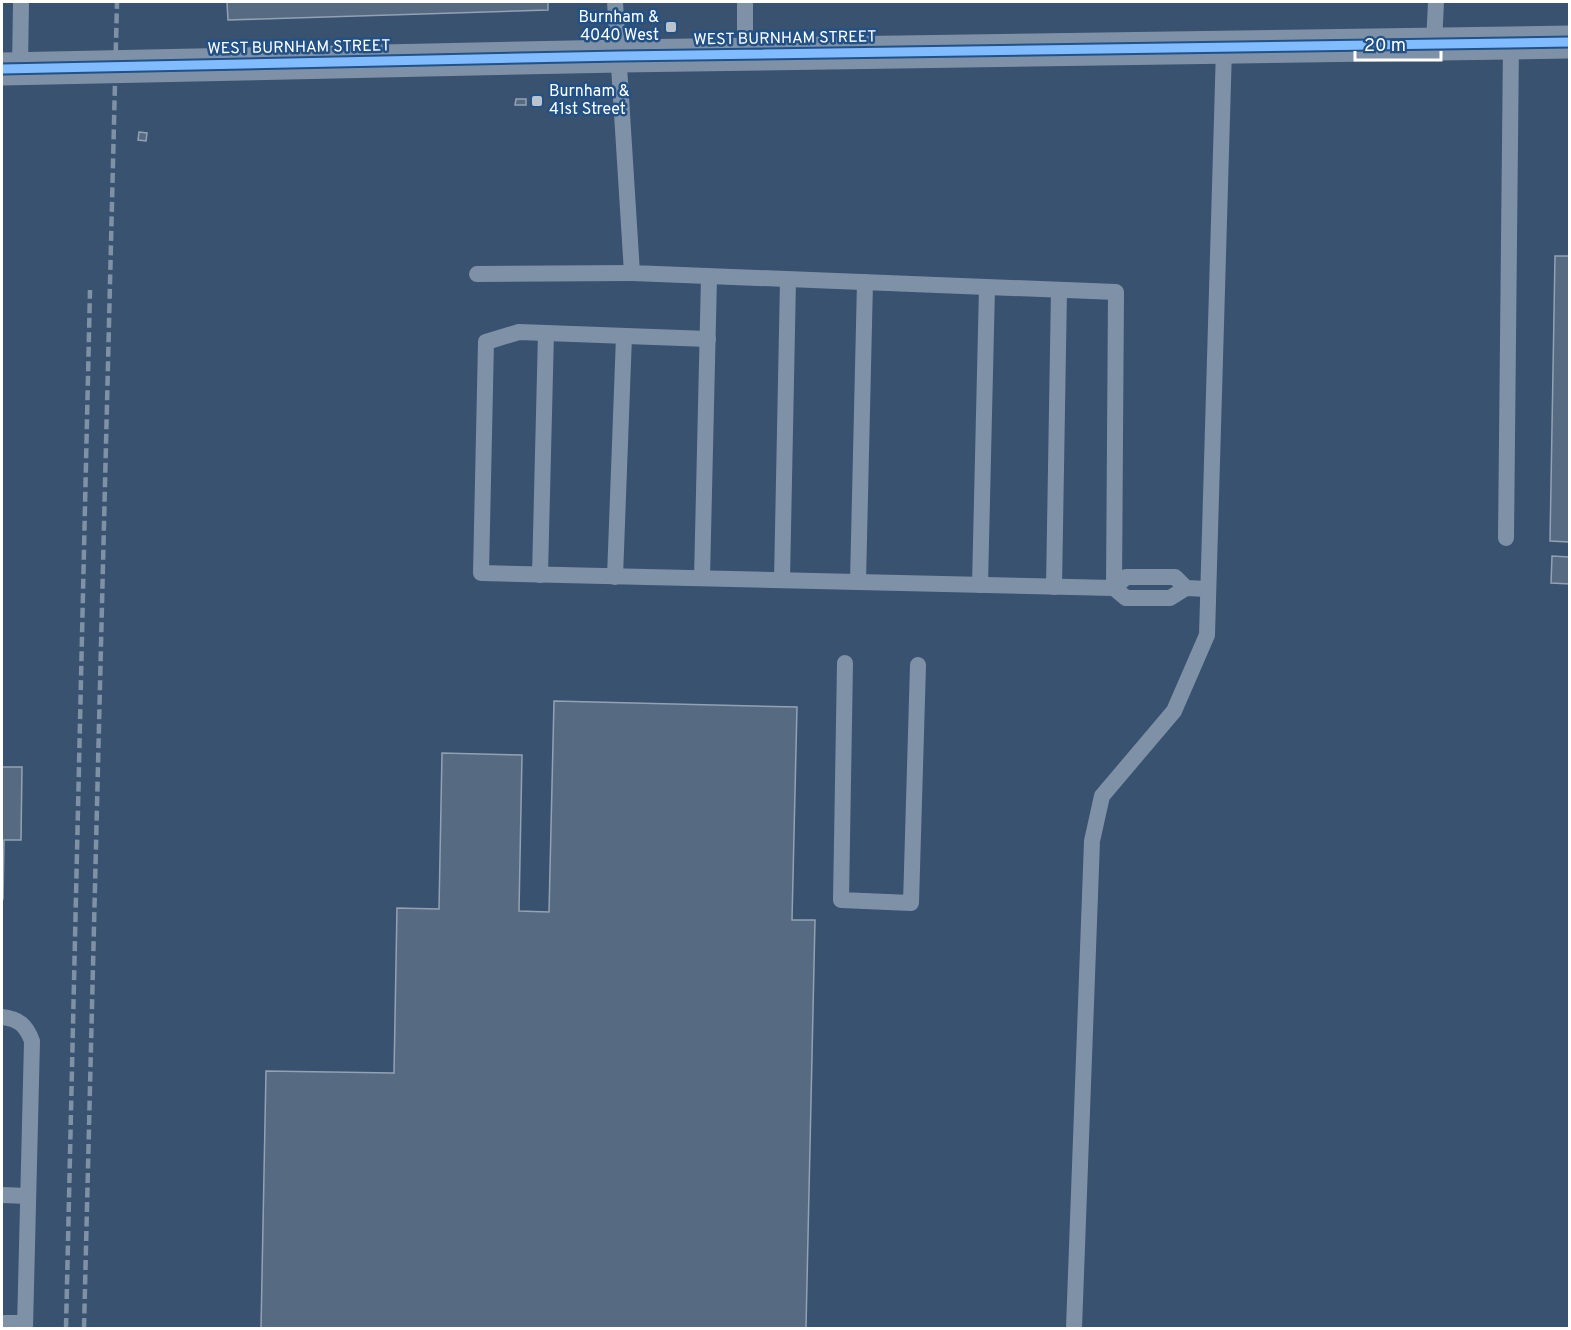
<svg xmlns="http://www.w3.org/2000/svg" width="1571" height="1330" viewBox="0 0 1571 1330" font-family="Overpass,sans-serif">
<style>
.building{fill:#566b82;stroke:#93a2b3;stroke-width:1.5}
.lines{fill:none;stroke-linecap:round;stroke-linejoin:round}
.service{stroke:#7f91a6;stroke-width:16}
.tertiary{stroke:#7f91a6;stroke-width:33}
.rail{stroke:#7f91a4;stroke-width:4.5;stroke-dasharray:10 4.5;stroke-linecap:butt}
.cycleway-casing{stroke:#215187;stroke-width:13}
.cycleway{stroke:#80bcff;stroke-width:9}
.poi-dot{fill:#b9c2cd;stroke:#215187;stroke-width:2}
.labels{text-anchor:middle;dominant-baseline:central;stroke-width:5;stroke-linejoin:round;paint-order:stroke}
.poi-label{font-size:16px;fill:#fff;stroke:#215187;text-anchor:end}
.street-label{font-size:16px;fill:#fff;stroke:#215187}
</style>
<rect width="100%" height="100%" fill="#385270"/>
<g class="building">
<path d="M227,2H548V10L228,20Z"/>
<path d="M516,99H526V105H515Z"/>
<path d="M139,132L147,133L146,141L138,140Z"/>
<path d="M1555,256H1570V584L1551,583L1552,556L1569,557V542L1550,541Z"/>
<path d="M554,701L797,707L792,920H815L806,1328H261L266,1071L394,1073L397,908L439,909L442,753L522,755L519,911L549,912Z"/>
<path d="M2,767H22L21,840H4L3,899H2Z"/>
</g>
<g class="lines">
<g class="service">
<path d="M615,2L632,273L1116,292L1114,588L481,573L486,342L519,332L708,339"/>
<path d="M745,2V54"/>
<path d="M1434,44L1436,2"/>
<path d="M20,68L21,2"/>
<path d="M477,274L632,273"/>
<path d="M1506,538L1511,44"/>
<path d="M540,575L546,333"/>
<path d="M615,577L624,336"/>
<path d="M702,578L709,277"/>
<path d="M782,580L788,280"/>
<path d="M858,582L865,282"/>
<path d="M980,585L987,287"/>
<path d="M1054,587L1059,290"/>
<path d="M1186,588L1175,577H1126L1114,588L1126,598H1170L1186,588L1208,589"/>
<path d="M845,663L841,900L911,903L918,665"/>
<path d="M2,1017C19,1019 26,1025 32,1041L25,1328"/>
<path d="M2,1195L28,1196"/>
<path d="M2,1323H25"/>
<path d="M1074,1328L1092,841L1102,796L1174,711L1207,635L1224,48"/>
</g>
<path class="tertiary" d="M2,69L620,56L1570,42"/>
<g class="rail">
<path d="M66,1328L90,290"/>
<path d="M84,1328L117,2"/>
</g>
<g class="cycleway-casing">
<path id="cycleway" d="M2,69L620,56L1570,42"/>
</g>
<use href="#cycleway" class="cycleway"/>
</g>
<g class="poi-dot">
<rect x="665" y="21" width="12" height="12" rx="3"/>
<rect x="531" y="95" width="12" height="12" rx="3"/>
</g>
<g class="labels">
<g class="poi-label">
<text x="659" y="18">Burnham &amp;<tspan x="659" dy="18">4040 West</tspan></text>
<text x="549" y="92" text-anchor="start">Burnham &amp;<tspan x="549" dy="18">41st Street</tspan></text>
</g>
<g class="street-label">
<text transform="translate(785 39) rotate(-1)">WEST BURNHAM STREET</text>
<text transform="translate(299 48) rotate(-1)">WEST BURNHAM STREET</text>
</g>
</g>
<rect width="1571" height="1330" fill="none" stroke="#ffffff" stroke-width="6"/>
<path d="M1355 51v9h86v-9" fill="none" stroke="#ffffff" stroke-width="3"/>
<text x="1364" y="51" font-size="18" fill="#ffffff" stroke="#215187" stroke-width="4.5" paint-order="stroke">20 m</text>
</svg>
